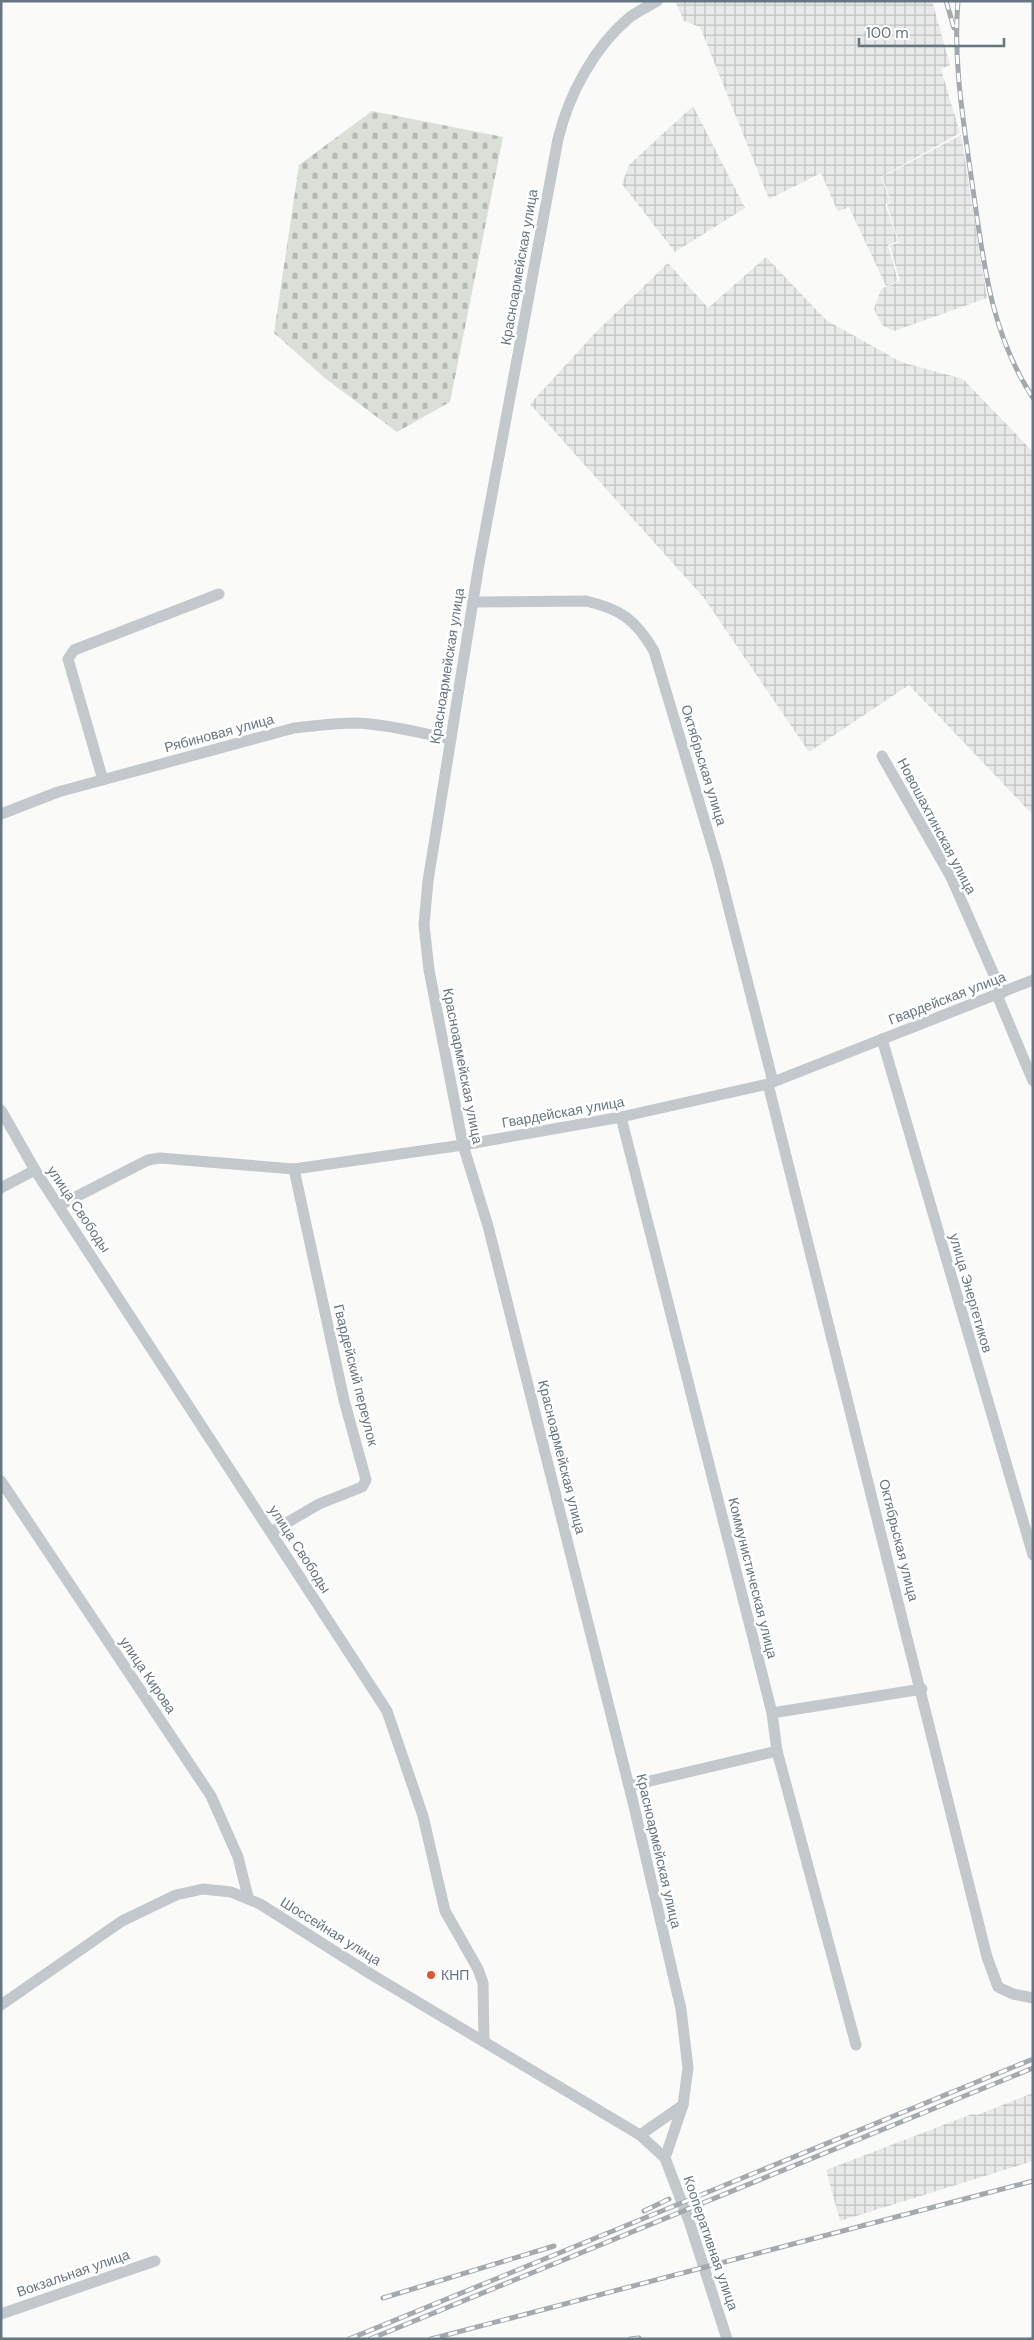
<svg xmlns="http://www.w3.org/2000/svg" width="1034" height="2340" viewBox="0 0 1034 2340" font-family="'DM Sans',sans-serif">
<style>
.industrial{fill:url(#industrial-grid)}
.cemetery{fill:url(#cemetery-stones)}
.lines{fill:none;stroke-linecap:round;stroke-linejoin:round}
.minor{stroke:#c3c8cc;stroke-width:11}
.rail-casing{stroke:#a2aab0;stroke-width:5}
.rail{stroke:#fff;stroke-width:3;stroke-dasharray:9;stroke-linecap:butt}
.poi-dot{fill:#e4572e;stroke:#fff;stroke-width:2}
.labels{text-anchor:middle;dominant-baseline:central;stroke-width:5;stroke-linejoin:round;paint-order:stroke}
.street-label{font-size:14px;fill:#657683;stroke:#fff}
.poi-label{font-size:14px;fill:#657683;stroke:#fff;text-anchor:start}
</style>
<defs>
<pattern id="industrial-grid" width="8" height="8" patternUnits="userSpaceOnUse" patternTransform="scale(1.25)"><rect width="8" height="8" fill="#e8e9e9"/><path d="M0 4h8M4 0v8" fill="none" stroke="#c0c1c2"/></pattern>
<pattern id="cemetery-stones" width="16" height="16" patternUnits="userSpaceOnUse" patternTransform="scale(1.25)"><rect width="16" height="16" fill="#dadfd7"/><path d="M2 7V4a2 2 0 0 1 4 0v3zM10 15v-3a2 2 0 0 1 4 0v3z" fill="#b4b9b4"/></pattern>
</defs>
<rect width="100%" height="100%" fill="#fafaf8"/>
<g class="industrial">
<path d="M675,1H932L950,65L941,69L960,133L881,177L890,202L885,204L898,241L888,245L898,281L886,286L849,207L838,212L821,173L769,199L700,27L684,21Z"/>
<path d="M693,106L745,208L675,252L622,184L629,165Z"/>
<path d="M961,135L987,298L894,331L882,325L874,309L881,289L900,281L890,246L899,242L887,205L891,202L882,177Z"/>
<path d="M766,257L826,320L901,362L963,379L1033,452V815L909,685L809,752L704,598L530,404L595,333L668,263L708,308Z"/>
<path d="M1033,2093V2161L840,2221L826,2170L972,2114L977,2115Z"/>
</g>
<path class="cemetery" d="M372,111L503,137L450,402L397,432L326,379L274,333L299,165Z"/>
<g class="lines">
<g class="minor">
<path d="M473,602L586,601C621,609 636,620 654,651L717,862L773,1082"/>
<path d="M882,756L951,877L1002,993"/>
<path d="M103,780L68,659L74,650L219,594"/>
<path d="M1,814L58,792L294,728C315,726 335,723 356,723C387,724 420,733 451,739"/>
<path d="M997,995L1033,1081"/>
<path d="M882,1039L1033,1555"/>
<path d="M768,1084L987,1957L998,1987L1013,1994L1033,1998"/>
<path d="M1,1110L35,1170L387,1711L423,1816L445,1911L478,1969L483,1983L484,2040"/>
<path d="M621,1117L772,1713L777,1751L856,2045"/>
<path d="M1,1188L35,1170"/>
<path d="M60,1205L148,1160L160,1158L294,1169L463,1145L621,1117L768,1084L1033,980"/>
<path d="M1,1481L211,1796L238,1857L248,1897"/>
<path d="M271,1532L319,1504L362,1487L366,1480L344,1400L294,1169"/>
<path d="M772,1713L922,1689"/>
<path d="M629,1786L777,1751"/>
<path d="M1,2005L122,1921L176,1895L203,1889L231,1892L260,1904L369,1973L640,2135L665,2158"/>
<path d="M683,2105L665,2158L689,2221L727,2339"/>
<path d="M640,2135L683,2105L688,2068L681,2009L633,1802L488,1226L463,1145L429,970L424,925L428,881L479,564L558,139C569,94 594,47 630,17C638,11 649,6 657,1"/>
<path d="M1,2314L155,2261"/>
</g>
<g class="rail-casing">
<g id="rail">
<path d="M946,1L954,28"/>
<path d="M958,1C953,60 963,118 971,176C983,255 988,329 1033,398"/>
<path d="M644,2211L669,2199"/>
<path d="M383,2298L554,2246"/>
<path d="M349,2339L1033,2059"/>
<path d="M370,2339L1033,2068"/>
<path d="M431,2339L1033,2181"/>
<path d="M630,2339L639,2338"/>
</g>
</g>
<use href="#rail" class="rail"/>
</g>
<circle class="poi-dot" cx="431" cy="1975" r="5"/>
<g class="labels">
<g class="street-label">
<text transform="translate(519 267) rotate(-80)">Красноармейская улица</text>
<text transform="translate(447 666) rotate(-81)">Красноармейская улица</text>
<text transform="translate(219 733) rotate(-15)">Рябиновая улица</text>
<text transform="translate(704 765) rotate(73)">Октябрьская улица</text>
<text transform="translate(937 826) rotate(62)">Новошахтинская улица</text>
<text transform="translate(947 998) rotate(-21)">Гвардейская улица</text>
<text transform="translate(463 1066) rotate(79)">Красноармейская улица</text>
<text transform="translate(563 1112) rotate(-10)">Гвардейская улица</text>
<text transform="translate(79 1209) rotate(56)">улица Свободы</text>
<text transform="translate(971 1293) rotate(74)">улица Энергетиков</text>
<text transform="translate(356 1375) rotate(76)">Гвардейский переулок</text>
<text transform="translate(562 1457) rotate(76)">Красноармейская улица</text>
<text transform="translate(899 1540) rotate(76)">Октябрьская улица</text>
<text transform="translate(300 1549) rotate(57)">улица Свободы</text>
<text transform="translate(753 1578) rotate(76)">Коммунистическая улица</text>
<text transform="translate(148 1675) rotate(56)">улица Кирова</text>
<text transform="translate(659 1851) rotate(77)">Красноармейская улица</text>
<text transform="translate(331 1931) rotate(32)">Шоссейная улица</text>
<text transform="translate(711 2243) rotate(71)">Кооперативная улица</text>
<text transform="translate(73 2273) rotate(-19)">Вокзальная улица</text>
</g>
<g class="poi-label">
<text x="441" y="1975">КНП</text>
</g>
</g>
<rect width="1034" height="2340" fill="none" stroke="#657683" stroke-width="5"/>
<path d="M859 38v8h145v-8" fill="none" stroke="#657683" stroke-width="2.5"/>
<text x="866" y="38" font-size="15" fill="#657683" stroke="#ffffff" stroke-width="4" paint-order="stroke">100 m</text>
</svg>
